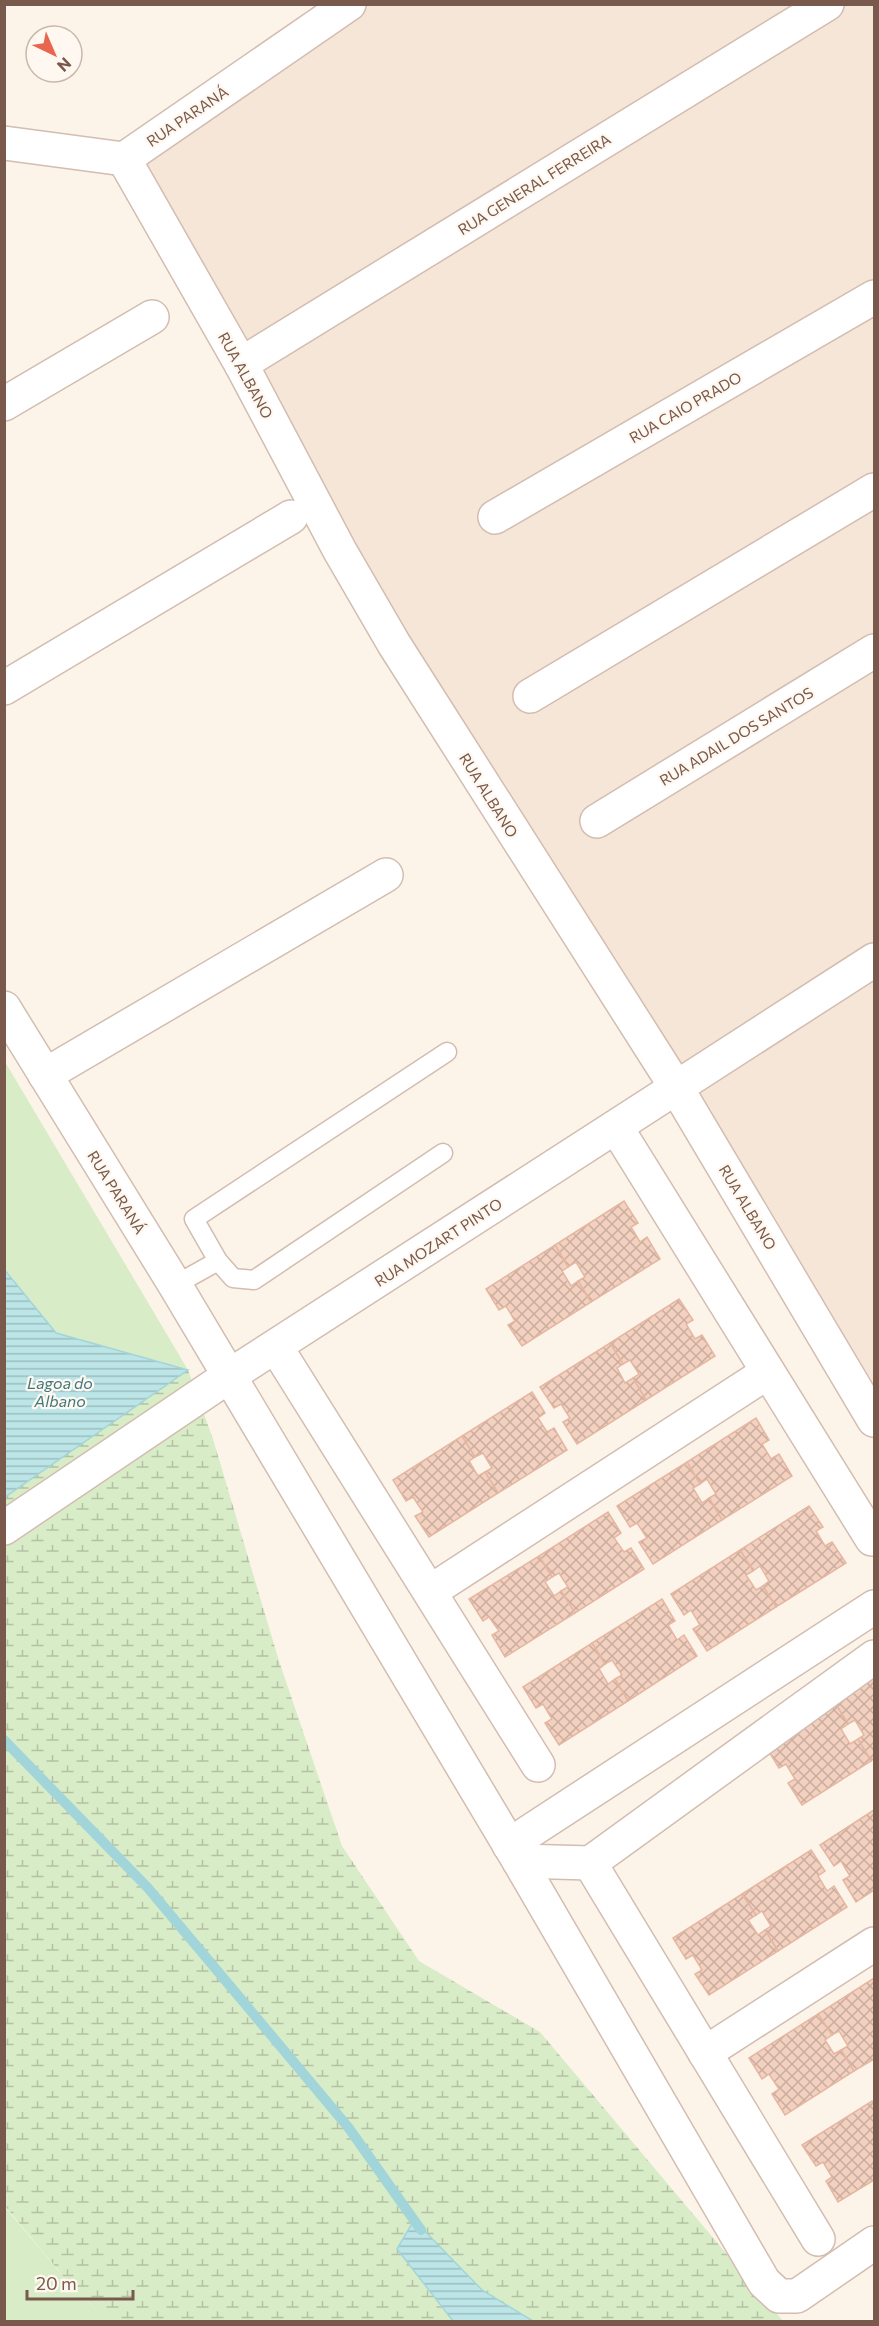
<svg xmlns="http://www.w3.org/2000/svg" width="879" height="2326" viewBox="0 0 879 2326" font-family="Commissioner,sans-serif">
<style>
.residential{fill:#f5e6d7}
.green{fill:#d8ecc7}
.wetland{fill:url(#wetland-marsh)}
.water{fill:url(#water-rules);stroke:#a2d5da;stroke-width:1.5}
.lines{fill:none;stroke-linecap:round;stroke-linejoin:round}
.stream{stroke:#a2d5da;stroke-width:10}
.building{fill:url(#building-cross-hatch);stroke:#e6b6a0;stroke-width:1.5}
.lane-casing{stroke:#d3bdb1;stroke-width:21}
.street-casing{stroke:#d3bdb1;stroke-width:36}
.lane{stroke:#fff;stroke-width:18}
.street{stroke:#fff;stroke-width:33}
.labels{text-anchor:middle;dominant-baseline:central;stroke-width:4.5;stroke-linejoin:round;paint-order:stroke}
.street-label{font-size:15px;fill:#79594b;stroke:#fff8f0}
.water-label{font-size:16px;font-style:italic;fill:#3e787e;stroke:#fff8f0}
</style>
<defs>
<pattern id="wetland-marsh" width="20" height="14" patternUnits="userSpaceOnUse" patternTransform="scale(1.5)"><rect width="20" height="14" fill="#d8ecc7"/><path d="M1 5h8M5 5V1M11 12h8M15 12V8" fill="none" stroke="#b4c2a4"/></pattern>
<pattern id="water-rules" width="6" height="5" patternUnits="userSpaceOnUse" patternTransform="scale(1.5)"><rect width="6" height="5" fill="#bce5e8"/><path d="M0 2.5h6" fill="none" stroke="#9ebdbe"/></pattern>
<pattern id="building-cross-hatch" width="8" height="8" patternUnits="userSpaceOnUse" patternTransform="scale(1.5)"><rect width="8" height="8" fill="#f3d1c0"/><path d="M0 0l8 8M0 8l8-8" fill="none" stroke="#caad9e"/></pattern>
</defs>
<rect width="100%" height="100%" fill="#fdf4e9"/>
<path class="residential" d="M349,5H874V1420L124,159Z"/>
<g class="green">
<path d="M4,1060L188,1370L56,1333L5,1269Z"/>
<path d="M4,2206L72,2287L108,2321H5Z"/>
</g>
<path class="wetland" d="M188,1370L213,1439L279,1661L342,1846L419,1961L540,2032L783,2321H533L482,2290L414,2221L397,2249L453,2321H108L72,2287L5,2206L4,1497Z"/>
<g class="water">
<path d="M4,1269L56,1333L188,1370L5,1497Z"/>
<path d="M414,2220L482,2290L533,2321H453L397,2249Z"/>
</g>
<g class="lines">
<path class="stream" d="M4,1740L148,1888L348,2127L421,2230"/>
</g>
<g class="building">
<path d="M624,1201L638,1223L631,1227L640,1242L647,1237L660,1259L591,1302L578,1281L585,1277L576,1262L568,1267L555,1245Z"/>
<path d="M555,1245L568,1267L562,1271L571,1286L578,1281L591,1302L522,1346L508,1325L515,1321L506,1306L499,1310L486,1289Z"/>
<path d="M679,1299L693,1320L686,1324L695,1339L702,1335L715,1356L646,1400L633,1378L639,1374L630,1360L623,1364L610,1343Z"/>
<path d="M610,1343L623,1364L617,1368L625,1383L633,1378L646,1400L577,1444L563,1422L570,1418L561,1404L554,1408L540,1387Z"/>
<path d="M532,1392L545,1413L538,1418L547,1432L554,1428L567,1450L498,1493L485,1472L492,1468L483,1453L475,1457L462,1436Z"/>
<path d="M756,1418L769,1440L762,1444L771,1459L779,1454L792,1476L722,1520L709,1498L716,1494L707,1479L700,1484L687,1462Z"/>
<path d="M462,1436L475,1457L469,1461L478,1476L485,1472L498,1493L429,1537L415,1516L423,1512L413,1497L406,1501L393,1480Z"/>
<path d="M687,1462L700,1484L693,1488L702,1503L709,1498L722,1520L653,1564L639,1542L647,1538L637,1523L630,1527L617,1506Z"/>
<path d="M809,1506L823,1527L816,1531L825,1546L832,1542L846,1563L776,1607L763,1586L769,1581L760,1566L753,1571L740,1550Z"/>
<path d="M608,1512L621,1533L614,1538L624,1552L631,1548L644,1569L575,1613L561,1591L568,1587L559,1573L552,1577L539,1556Z"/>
<path d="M740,1550L753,1571L746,1575L756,1590L763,1586L776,1607L707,1651L693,1629L700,1625L691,1610L684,1615L671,1594Z"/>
<path d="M539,1556L552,1577L545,1582L554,1596L561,1591L575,1613L505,1657L492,1635L499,1631L489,1617L483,1621L469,1599Z"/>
<path d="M662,1599L675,1621L668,1625L677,1640L684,1635L697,1656L628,1701L615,1679L622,1675L612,1660L605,1664L592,1643Z"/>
<path d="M592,1643L605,1664L599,1669L608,1684L615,1679L628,1701L559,1745L545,1723L552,1719L543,1704L536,1708L523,1687Z"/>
<path d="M874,1678V1758L871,1761L858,1739L864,1735L855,1720L848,1724L835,1703Z"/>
<path d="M835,1703L848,1724L841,1729L850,1744L858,1739L871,1761L802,1805L788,1783L795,1779L786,1764L779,1768L766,1747Z"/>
<path d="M874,1810V1890L856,1902L843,1880L850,1876L841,1861L834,1866L820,1845Z"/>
<path d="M811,1850L825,1871L818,1876L827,1891L834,1886L847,1907L778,1951L765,1930L771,1926L762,1911L756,1915L742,1894Z"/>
<path d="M742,1894L756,1915L748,1920L758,1935L765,1930L778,1951L709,1995L695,1974L702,1970L693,1955L686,1959L673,1938Z"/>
<path d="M874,1978V2059L854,2071L841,2050L848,2046L839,2031L832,2035L818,2014Z"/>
<path d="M818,2014L832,2035L825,2040L834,2054L841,2050L854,2071L785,2115L772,2094L779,2089L769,2074L762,2079L749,2058Z"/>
<path d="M872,2101L874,2105V2180L838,2202L826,2181L832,2177L823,2162L816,2166L802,2145Z"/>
</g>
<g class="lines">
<g class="lane-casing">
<g id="lane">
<path d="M443,1153L254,1280L233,1278L218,1261L194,1219L447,1052"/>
<path d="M175,1285L218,1261"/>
</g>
</g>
<g class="street-casing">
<g id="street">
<path d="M4,143L124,159L349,4"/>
<path d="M124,159L241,364L340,551L394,644L676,1087L874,1420"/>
<path d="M241,364L827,4"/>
<path d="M4,404L152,317"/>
<path d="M495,517L874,297"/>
<path d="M4,688L291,517"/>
<path d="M530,696L874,490"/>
<path d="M597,821L874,651"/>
<path d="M4,1008L175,1285L519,1861L764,2282L779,2296H797L874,2243"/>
<path d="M45,1075L386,875"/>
<path d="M616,1127L872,1539"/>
<path d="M276,1347L538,1765"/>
<path d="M4,1528L229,1376L874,960"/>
<path d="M431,1591L768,1372"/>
<path d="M509,1845L874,1607"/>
<path d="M519,1861L590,1863L818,2239"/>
<path d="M590,1863L874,1657"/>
<path d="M705,2053L874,1944"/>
</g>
</g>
<use href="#lane" class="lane"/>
<use href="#street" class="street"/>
</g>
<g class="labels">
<g class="street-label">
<text transform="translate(187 116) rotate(-34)">RUA PARANÁ</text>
<text transform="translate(534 184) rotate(-32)">RUA GENERAL FERREIRA</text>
<text transform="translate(246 375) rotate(61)">RUA ALBANO</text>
<text transform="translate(685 407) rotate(-30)">RUA CAIO PRADO</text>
<text transform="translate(736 736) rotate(-31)">RUA ADAIL DOS SANTOS</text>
<text transform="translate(489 795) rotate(58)">RUA ALBANO</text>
<text transform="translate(117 1192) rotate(58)">RUA PARANÁ</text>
<text transform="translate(748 1207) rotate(59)">RUA ALBANO</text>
<text transform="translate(438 1242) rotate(-33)">RUA MOZART PINTO</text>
</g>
<g class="water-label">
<text x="60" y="1382">Lagoa do<tspan x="60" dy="18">Albano</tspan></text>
</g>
</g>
<rect width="879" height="2326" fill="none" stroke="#79594b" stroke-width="12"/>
<g transform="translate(54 54) rotate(136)"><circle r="28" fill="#fff8f0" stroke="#c9b8ae" stroke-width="1.5"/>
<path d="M0-4.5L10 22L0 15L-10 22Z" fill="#e9654d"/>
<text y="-9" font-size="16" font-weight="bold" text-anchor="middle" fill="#79594b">N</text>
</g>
<path d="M27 2290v9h106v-9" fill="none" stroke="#79594b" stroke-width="3"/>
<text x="36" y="2290" font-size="18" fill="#79594b" stroke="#fff8f0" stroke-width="4.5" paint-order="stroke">20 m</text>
</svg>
